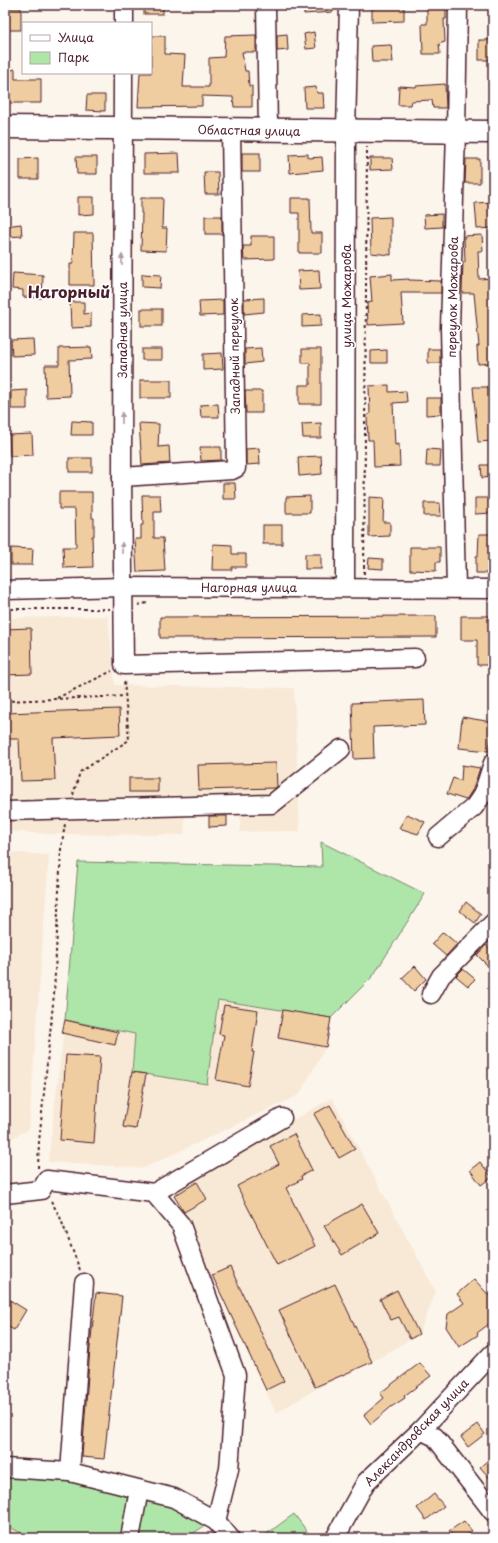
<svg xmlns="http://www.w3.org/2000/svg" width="498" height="1543" viewBox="0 0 498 1543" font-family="'Playpen Sans',sans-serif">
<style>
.built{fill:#f8e9d6}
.green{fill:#aee6aa;stroke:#7c826a}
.building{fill:#f0cda1;stroke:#4a1f2b}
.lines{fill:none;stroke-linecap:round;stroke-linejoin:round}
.minor-casing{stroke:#4a1f2b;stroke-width:21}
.major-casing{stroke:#4a1f2b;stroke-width:25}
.path{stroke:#4a1f2b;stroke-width:2;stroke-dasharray:3 3;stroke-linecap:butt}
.minor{stroke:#fff;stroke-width:18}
.major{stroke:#fff;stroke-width:22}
.oneway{fill:#ae9aa0}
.labels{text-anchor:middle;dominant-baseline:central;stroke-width:3.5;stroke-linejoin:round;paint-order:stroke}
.street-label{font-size:12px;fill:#4a1f2b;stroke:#fff}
.district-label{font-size:16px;font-weight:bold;fill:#4a1f2b;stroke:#fff}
</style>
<rect width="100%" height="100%" fill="#fcf5ec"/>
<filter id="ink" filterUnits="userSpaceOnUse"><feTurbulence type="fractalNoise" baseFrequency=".025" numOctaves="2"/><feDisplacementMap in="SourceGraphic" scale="8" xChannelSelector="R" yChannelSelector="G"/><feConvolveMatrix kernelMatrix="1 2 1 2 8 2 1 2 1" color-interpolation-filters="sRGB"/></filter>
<g filter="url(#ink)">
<g class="built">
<path d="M108,616L115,685L294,688L300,831L240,832V810L185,811L184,835L46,834L5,831V618Z"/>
<path d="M5,852L49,855L29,1129L5,1142Z"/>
<path d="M218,1000L331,1018L326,1047L299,1095L144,1168L48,1162L65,1020L135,1034L207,1084Z"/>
<path d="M332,1098L436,1292L419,1334L372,1362L316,1389L276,1413L174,1196L176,1186Z"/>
<path d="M5,1525L32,1538H5Z"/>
</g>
<g class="green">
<path d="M321,842L425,894L373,976L331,1018L218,1000L207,1084L132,1072L135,1034L65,1020L78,862L322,867Z"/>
<path d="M5,1477L70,1482L169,1505L206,1525L186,1538H32L5,1525Z"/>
<path d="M294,1514L312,1538H261Z"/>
</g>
<g class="building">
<rect x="144" y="5" width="19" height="9"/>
<path d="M304,5H333V12L304,14Z"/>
<path d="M394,5H404V21L372,22V8L394,6Z"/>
<path d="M427,5H446V19H444L445,42L439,44L440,54H423L422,24H427Z"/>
<rect x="5" y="8" width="16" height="22"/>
<path d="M314,32L316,48L306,49L304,34Z"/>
<path d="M287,34L288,50L277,51V35Z"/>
<path d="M256,35V52H242L245,71H248L249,86H252V107H234L233,97L202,96V106L138,107L140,73H151V36H165V54L185,55L183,87H209V58L224,57L225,36Z"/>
<rect x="479" y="40" width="14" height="20"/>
<path d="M391,45L393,62H372L371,46Z"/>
<path d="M15,69V79H41V103H5V72Z"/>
<path d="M445,84L446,108H433L432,100L411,101L410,105H398L399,86L416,87V86Z"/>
<path d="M316,87L317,93H323L324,108H305L304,88Z"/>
<path d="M87,95H105V111L86,110Z"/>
<path d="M179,153L180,173H144V154Z"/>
<rect x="242" y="153" width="18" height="19"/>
<path d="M308,154V158L322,157L323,170L290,173L289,155Z"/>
<path d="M76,157H97V174H77Z"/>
<path d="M38,158V179H20V159Z"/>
<path d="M370,158H392L393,169L370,170Z"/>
<path d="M466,159H480V183H465Z"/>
<path d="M204,172H218L219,194H205Z"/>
<path d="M78,197H94V214L78,215Z"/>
<path d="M141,198H163L162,228H167L166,251L141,250L142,213H141Z"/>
<path d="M291,198H310L311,233H322V253H299V213H291Z"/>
<path d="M493,202V228L477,229L475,203Z"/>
<path d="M442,214V227L425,228L424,215Z"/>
<rect x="205" y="216" width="17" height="18"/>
<path d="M391,217V255L371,253L370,218Z"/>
<path d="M21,224L22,236L7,237L5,226Z"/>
<path d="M74,233H93L94,285H70V264H73Z"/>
<path d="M482,235L483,251H478L479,279L493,278V363L478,364L477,346H479L474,293H462L463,262H465L464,236Z"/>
<path d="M251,236H274V259L244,260L243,246H251Z"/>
<path d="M319,270L320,289L299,290L298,271Z"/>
<path d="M13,273L43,275L42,298L23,297V290L12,289Z"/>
<path d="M142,274L161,275L160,288L142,287Z"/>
<path d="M392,274V280L409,279V280L441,281V293H401L403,323L368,325L367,303L372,302L370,276Z"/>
<path d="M264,298V312L244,314V299Z"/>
<path d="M223,300V315L200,316L199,301Z"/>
<path d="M70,302H84V314L91,313V327L71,328Z"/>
<rect x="141" y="309" width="21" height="17"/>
<path d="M321,314V326L302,327V315Z"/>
<path d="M33,339L34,355L12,356L11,340Z"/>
<path d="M91,347L92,359L69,360L70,396L46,397L45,365H59V348Z"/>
<path d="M261,348L262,362L245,364V349Z"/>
<rect x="142" y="349" width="20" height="11"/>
<path d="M302,349H321V404H299V385H310V363H302Z"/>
<rect x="428" y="349" width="12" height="14"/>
<path d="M387,350V363H371V351Z"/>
<path d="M222,353L223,369L203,370V354Z"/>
<rect x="140" y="380" width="31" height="18"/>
<path d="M389,385V392L406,391L407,402L393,403L395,445L399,444L400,466L374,467L373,440H368L367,415L370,414L369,386Z"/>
<path d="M473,387H493V441L478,442Z"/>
<path d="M27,390V409H11V391Z"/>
<path d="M245,391H262V413H246Z"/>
<path d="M426,398H441V414L426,415Z"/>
<path d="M218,404L219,417H201L200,405Z"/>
<path d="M72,421L92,422V435H71Z"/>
<path d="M139,423L159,424L158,447L169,446L170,463L142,465Z"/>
<path d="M321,423V438H303L302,424Z"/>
<path d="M32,434L33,455L10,456L9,435Z"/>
<path d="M200,447H221V460L201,461Z"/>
<path d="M259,448L260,464L246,465V449Z"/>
<path d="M427,449L441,450L440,466H426Z"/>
<path d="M321,456L322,474L299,476L298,457Z"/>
<rect x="69" y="458" width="23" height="14"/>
<path d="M481,465H493V477L482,478Z"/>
<path d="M223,483H235L236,499H223Z"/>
<path d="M59,492H92V518H94V536H92L93,567L64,568L63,547H76L75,509H59Z"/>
<path d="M142,495H160L161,512H154V538H163L165,571L137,572L135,539H141V525H143Z"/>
<path d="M310,496V513H286V497Z"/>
<path d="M369,497L384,498L383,522H390V536L369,537Z"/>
<path d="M475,498H493V513L475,514Z"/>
<path d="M424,503H440L441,516H424Z"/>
<rect x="263" y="525" width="19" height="19"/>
<path d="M479,534H493V573H476V556H478Z"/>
<path d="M213,544L232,545V554H246V567H232V570H212Z"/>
<path d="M410,547H440V562H436V571L410,570Z"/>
<path d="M11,548L33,549L32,565H11Z"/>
<rect x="305" y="554" width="16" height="15"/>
<path d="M369,558L383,559V569L368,568Z"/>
<path d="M436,616V637L160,638V617Z"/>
<path d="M461,616H493V665H477V640H461Z"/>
<path d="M31,628L32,674L5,675V629Z"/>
<path d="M424,700L425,725L373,727L374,758L354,759L352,703Z"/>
<path d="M119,709L120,735L53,738L55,780L21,781L19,739H5V713Z"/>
<path d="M462,717L492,722L489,751L459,748Z"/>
<path d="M276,763L277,787L275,788L199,790L198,765Z"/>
<path d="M462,765L480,768L473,789L466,800L447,794L453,778L461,781Z"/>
<rect x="129" y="778" width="29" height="14"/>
<path d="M407,814L425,822L418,834L399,828Z"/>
<path d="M209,816H227V826L209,827Z"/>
<path d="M466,902L481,914L475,923L460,911Z"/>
<path d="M443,932L457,944L446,956L432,944Z"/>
<path d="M486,945L493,952V971L477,955Z"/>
<path d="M415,966L426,979L414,991L402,978Z"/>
<path d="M463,969L475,979L468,986L456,976Z"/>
<path d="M224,1005L258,1010L252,1052H254L248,1086L216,1080L224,1035L219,1034Z"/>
<path d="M283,1010L331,1018L326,1047L278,1038Z"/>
<path d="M65,1020L118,1032L115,1045L62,1033Z"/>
<path d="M66,1055L100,1057L94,1143L60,1140Z"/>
<path d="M132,1072L146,1074L136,1129L123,1127Z"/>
<path d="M330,1105L355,1149L339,1158L314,1114Z"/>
<path d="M294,1134L312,1170L301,1176L302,1179L286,1188L315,1246L277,1265L237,1186L279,1164L270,1146Z"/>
<path d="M480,1162L492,1177L481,1185L470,1170Z"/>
<path d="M197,1182L207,1199L184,1212L174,1196Z"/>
<path d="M362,1204L379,1233L342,1255L324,1226Z"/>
<path d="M230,1267L284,1381L266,1390L212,1275Z"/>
<path d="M474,1279L493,1300V1321L477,1333L478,1335L459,1347L446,1327L448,1314L464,1303L457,1294Z"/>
<path d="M335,1284L372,1362L315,1387L279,1310Z"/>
<path d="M397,1290L419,1334L410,1339L399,1317L391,1320L380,1299Z"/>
<path d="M96,1293L122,1296L104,1459L82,1457L90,1348Z"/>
<path d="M5,1297L26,1310L14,1330L5,1325Z"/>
<path d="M420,1363L431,1376L404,1396L405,1398L391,1407L371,1424L364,1415L384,1398L380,1393Z"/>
<path d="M478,1424L485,1434L468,1447L461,1437Z"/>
<path d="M493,1456V1482L480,1467Z"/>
<path d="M434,1494L444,1506L426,1520L417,1508Z"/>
<path d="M464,1521L472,1531L463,1538H454L449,1531Z"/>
</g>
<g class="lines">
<g class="minor-casing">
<g id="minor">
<path d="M266,5L268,130"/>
<path d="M124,23V5"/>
<path d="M123,73L122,477L124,665L415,658"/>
<path d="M122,477L232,470L236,468L231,129"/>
<path d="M345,587L346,131L349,5"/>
<path d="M456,588L450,328L456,132L458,5"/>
<path d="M5,590L123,587L493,589"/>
<path d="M5,811L272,804L341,749"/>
<path d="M438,837L474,807L483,794L493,763"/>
<path d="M431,994L441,976L493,923"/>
<path d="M154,1193L282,1118"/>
<path d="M5,1194L41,1190L47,1180L154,1193L181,1225L236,1375L229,1469L216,1521"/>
<path d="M421,1430L435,1437L493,1512"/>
<path d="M5,1468L70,1472L174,1498L216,1521L230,1538"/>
<path d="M70,1472L84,1283"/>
<path d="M130,1538L139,1490"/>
<path d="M335,1538L366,1482L421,1430L493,1353"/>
</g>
</g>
<g class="major-casing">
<path id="major" d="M5,127L493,132"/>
</g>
<g class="path">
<path d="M364,574L367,147"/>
<path d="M138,605L147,603"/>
<path d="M5,609H110"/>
<path d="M57,698L112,671"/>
<path d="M5,701L126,696"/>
<path d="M73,795L80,772L129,740L124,680"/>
<path d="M38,1168L39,1142L54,994L61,849L65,824"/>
<path d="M51,1201L60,1217L80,1270"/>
</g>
<use href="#minor" class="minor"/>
<use href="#major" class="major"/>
</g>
<defs><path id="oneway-solid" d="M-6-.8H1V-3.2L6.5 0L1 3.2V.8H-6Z"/></defs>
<g class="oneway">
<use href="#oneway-solid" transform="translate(122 260) rotate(-90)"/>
<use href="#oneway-solid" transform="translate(122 418) rotate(-90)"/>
<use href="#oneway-solid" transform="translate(122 548) rotate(-90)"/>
</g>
</g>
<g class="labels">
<g class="street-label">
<text transform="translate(249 130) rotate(1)">Областная улица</text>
<text transform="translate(346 296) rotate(-90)">улица Можарова</text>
<text transform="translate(452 297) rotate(-89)">переулок Можарова</text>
<text transform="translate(122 330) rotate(-90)">Западная улица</text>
<text transform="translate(234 356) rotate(-91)">Западный переулок</text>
<text x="249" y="587">Нагорная улица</text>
<text transform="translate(416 1432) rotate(-46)">Александровская улица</text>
</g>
<g class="district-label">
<text x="69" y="291">Нагорный</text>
</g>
</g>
<rect width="498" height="1543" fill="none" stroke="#fff" stroke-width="20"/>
<rect x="10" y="10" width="478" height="1523" fill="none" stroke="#4a1f2b" stroke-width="1.5" filter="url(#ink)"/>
<rect x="22" y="22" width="130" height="52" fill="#ffffff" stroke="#b7a5aa"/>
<rect x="30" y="35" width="20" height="6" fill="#ffffff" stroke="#b7a5aa"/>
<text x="58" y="42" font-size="12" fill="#4a1f2b">Улица</text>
<rect x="30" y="52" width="20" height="12" fill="#aee6aa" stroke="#b7a5aa"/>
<text x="58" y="62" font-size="12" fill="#4a1f2b">Парк</text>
</svg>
